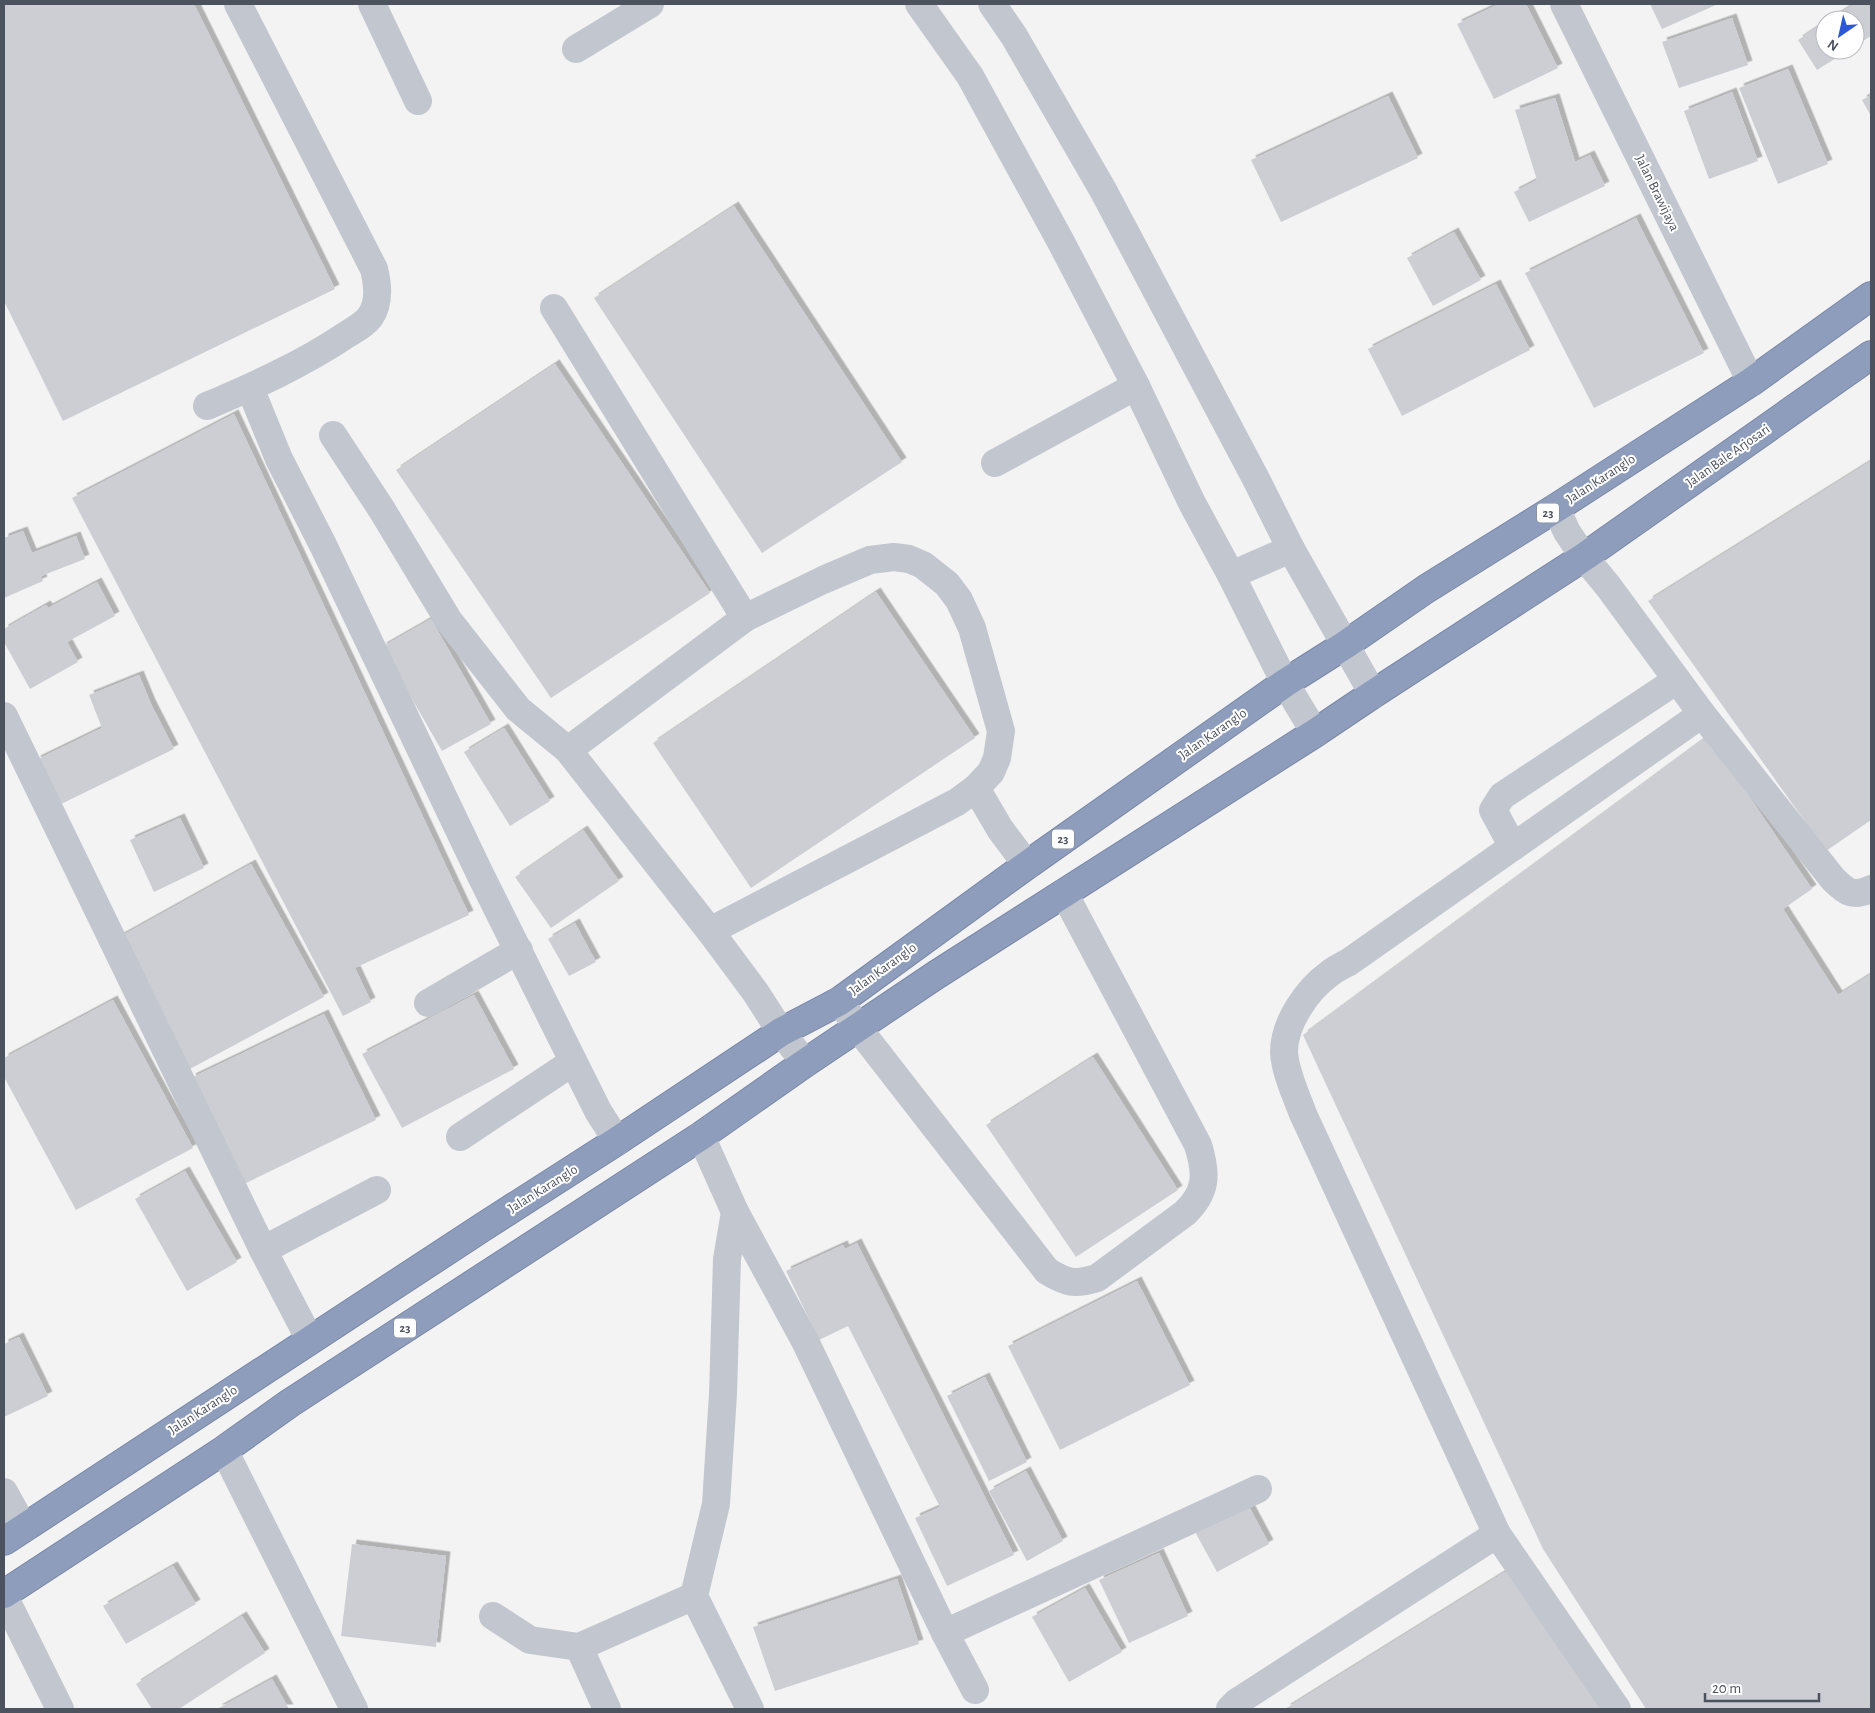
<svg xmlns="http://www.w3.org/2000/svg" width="1875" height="1713" viewBox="0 0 1875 1713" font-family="'Alegreya Sans',sans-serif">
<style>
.building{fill:#cdced4;filter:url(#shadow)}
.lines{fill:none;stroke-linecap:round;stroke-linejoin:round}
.highway-casing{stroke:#7a88a8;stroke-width:30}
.minor{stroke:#c2c7cf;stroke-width:28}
.highway{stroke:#8f9dbc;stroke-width:28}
.labels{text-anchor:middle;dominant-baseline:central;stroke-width:4;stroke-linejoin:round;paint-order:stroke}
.shield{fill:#fff;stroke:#82868e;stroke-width:1}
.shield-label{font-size:12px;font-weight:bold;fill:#4c525e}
.street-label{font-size:14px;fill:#4c525e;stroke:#fff}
</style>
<defs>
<filter id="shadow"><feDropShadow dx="4.5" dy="-4.5" stdDeviation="0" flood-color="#0004"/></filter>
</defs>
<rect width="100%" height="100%" fill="#f4f3f3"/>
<g class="building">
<path d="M4,4H194L335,289L63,421L4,301Z"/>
<path d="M1499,4H1526L1558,68L1494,99L1457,24Z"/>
<path d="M1650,4H1718L1662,29Z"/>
<path d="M1854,4H1871V36L1855,46V20H1829Z"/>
<path d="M1732,18L1748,65L1679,88L1662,42Z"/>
<path d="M1825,22V50H1849L1817,70L1798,40Z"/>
<path d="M1788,69L1828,164L1778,184L1739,88Z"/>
<path d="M1732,92L1758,161L1709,179L1684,111Z"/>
<path d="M1871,95V116L1862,100Z"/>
<path d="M1388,96L1418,158L1281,222L1251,160Z"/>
<path d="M1555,98L1575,162L1590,155L1605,186L1529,222L1514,192L1537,180L1515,110Z"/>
<path d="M734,206L902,462L762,553L594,298Z"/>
<path d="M1636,218L1704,353L1594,408L1525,273Z"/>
<path d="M1454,232L1481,280L1433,306L1407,258Z"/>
<path d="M1496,284L1530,350L1402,416L1368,349Z"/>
<path d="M555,364L710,593L551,698L396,470Z"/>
<path d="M234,414L469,915L355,968L371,1002L343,1016L72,498Z"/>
<path d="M1871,461V820L1826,851L1648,601Z"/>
<path d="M23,531L32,553L76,536L85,559L41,576L43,581L4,598V538Z"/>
<path d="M97,582L115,616L67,642L78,662L30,689L4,642V629L46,605L48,608Z"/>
<path d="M876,592L975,738L751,888L653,743Z"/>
<path d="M431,619L491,724L442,751L382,647Z"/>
<path d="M139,675L151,704L174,749L59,805L36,760L102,728L89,695Z"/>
<path d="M504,728L550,801L510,826L464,752Z"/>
<path d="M1708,736L1812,889L1783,909L1838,995L1871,974V1709H1646L1543,1549L1303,1035Z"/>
<path d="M180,818L204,868L154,892L130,840Z"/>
<path d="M583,830L619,881L551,928L515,877Z"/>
<path d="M251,864L324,997L186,1071L116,939Z"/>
<path d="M575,923L596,962L569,976L548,939Z"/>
<path d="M474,995L514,1069L402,1128L362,1054Z"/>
<path d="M113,1000L193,1148L76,1210L4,1077V1058Z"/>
<path d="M324,1014L376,1120L242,1185L191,1078Z"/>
<path d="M1093,1057L1178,1190L1076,1257L986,1125Z"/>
<path d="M185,1171L237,1262L187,1291L135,1199Z"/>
<path d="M857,1243L1014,1555L947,1586L915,1518L940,1507L848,1326L819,1340L786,1271L843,1245L845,1249Z"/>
<path d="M1137,1281L1190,1385L1060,1450L1008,1346Z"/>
<path d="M19,1337L48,1396L4,1417V1344Z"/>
<path d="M985,1377L1027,1462L989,1481L947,1396Z"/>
<path d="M1026,1471L1063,1541L1027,1561L989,1491Z"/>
<path d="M1246,1501L1269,1544L1217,1572L1194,1530Z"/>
<path d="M352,1544L446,1556L436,1647L341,1636Z"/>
<path d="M1159,1553L1188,1616L1129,1643L1099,1580Z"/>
<path d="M173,1566L196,1604L126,1644L103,1606Z"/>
<path d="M1513,1567L1607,1709H1285Z"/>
<path d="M897,1579L919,1644L775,1691L753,1627Z"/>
<path d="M1085,1588L1122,1652L1069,1682L1032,1617Z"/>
<path d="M242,1616L265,1653L179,1709H152L136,1684Z"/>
<path d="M272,1679L289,1709H217Z"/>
</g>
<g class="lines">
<g class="highway-casing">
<g id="highway">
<path d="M4,1541L483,1227L617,1141L781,1032L840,1001L1027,865L1285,683L1345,645L1426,589L1556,508L1751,382L1871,296"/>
<path d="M4,1594L224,1450L290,1403L701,1136L805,1063L936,975L1315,733L1373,694L1584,557L1871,355"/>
</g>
</g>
<g class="minor">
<path d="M372,4L418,101"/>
<path d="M919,4L970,76L1061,242L1136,386L1192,503L1231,575L1285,683L1315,733"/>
<path d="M992,4L1014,36L1103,190L1256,479L1291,549L1373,694"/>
<path d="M1564,4L1751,382"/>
<path d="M576,49L650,4"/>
<path d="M554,308L745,618"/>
<path d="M250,388L279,459L323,545L481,876L598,1111L617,1141"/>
<path d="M207,406C254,386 303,364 346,335C354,330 364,325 370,317C380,303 378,285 374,269L238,4"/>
<path d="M333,435L382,510L449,621L518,709L568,750L710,931L756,993L781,1032L805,1063"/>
<path d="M995,463L1136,386"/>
<path d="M1556,508L1567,532L1584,557L1608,586L1702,714L1833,879C1847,893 1853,897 1871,889"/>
<path d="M1231,575L1291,549"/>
<path d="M4,716L263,1250L310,1340"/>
<path d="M568,750L745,618L823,580L870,560L894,557L909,559L923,565L947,584L959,600L972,628L1001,731L997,758L991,772L976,788L957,802L710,931"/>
<path d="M976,788L1000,829L1027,865"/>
<path d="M1513,847L1493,810L1502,796L1677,680"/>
<path d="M840,1001L858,1028L1047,1271C1067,1283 1074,1285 1097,1278L1185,1213C1207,1192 1207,1174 1198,1145L1064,893"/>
<path d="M428,1003L519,950"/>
<path d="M701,1136L735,1212L805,1341L945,1633L975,1690"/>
<path d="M460,1137L573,1062"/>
<path d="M735,1212L727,1259L723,1394L716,1504L694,1596L750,1709"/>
<path d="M263,1250L377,1190"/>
<path d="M224,1450L354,1709"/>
<path d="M4,1492L24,1528"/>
<path d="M4,1596L60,1709"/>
<path d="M493,1616L530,1640L579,1647L694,1596"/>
<path d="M945,1633L1258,1489"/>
<path d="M579,1647L607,1709"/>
<path d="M1230,1709L1237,1702L1497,1534"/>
<path d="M1617,1709L1497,1534L1303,1114C1296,1095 1285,1072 1284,1052C1284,1023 1307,990 1329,974C1335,969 1342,966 1349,962L1702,714"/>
</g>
<use href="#highway" class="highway"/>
</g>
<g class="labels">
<g class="shield">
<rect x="1537" y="503.5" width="22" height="19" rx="4"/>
<rect x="1052" y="829.5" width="22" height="19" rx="4"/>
<rect x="394" y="1318.5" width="22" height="19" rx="4"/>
</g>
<g class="shield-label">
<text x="1548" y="513">23</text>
<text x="1063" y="839">23</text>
<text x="405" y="1328">23</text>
</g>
<g class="street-label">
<text transform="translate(1657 193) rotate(64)">Jalan Brawijaya</text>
<text transform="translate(1728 456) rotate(-35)">Jalan Bale Arjosari</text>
<text transform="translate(1601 479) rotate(-33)">Jalan Karanglo</text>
<text transform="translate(1213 734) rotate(-35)">Jalan Karanglo</text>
<text transform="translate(883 969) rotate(-36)">Jalan Karanglo</text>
<text transform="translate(543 1189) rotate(-32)">Jalan Karanglo</text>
<text transform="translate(203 1410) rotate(-33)">Jalan Karanglo</text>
</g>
</g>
<rect width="1875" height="1713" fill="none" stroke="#4c525e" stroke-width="10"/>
<g transform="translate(1840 35) rotate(214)"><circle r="24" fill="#ffffff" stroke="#b7babf"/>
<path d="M0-4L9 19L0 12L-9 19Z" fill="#2c58d5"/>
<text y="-8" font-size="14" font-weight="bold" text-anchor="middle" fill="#4c525e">N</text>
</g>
<path d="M1705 1693v8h114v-8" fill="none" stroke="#4c525e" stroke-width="2.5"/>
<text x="1712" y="1693" font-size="15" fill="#4c525e" stroke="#ffffff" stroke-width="4" paint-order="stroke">20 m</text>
</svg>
